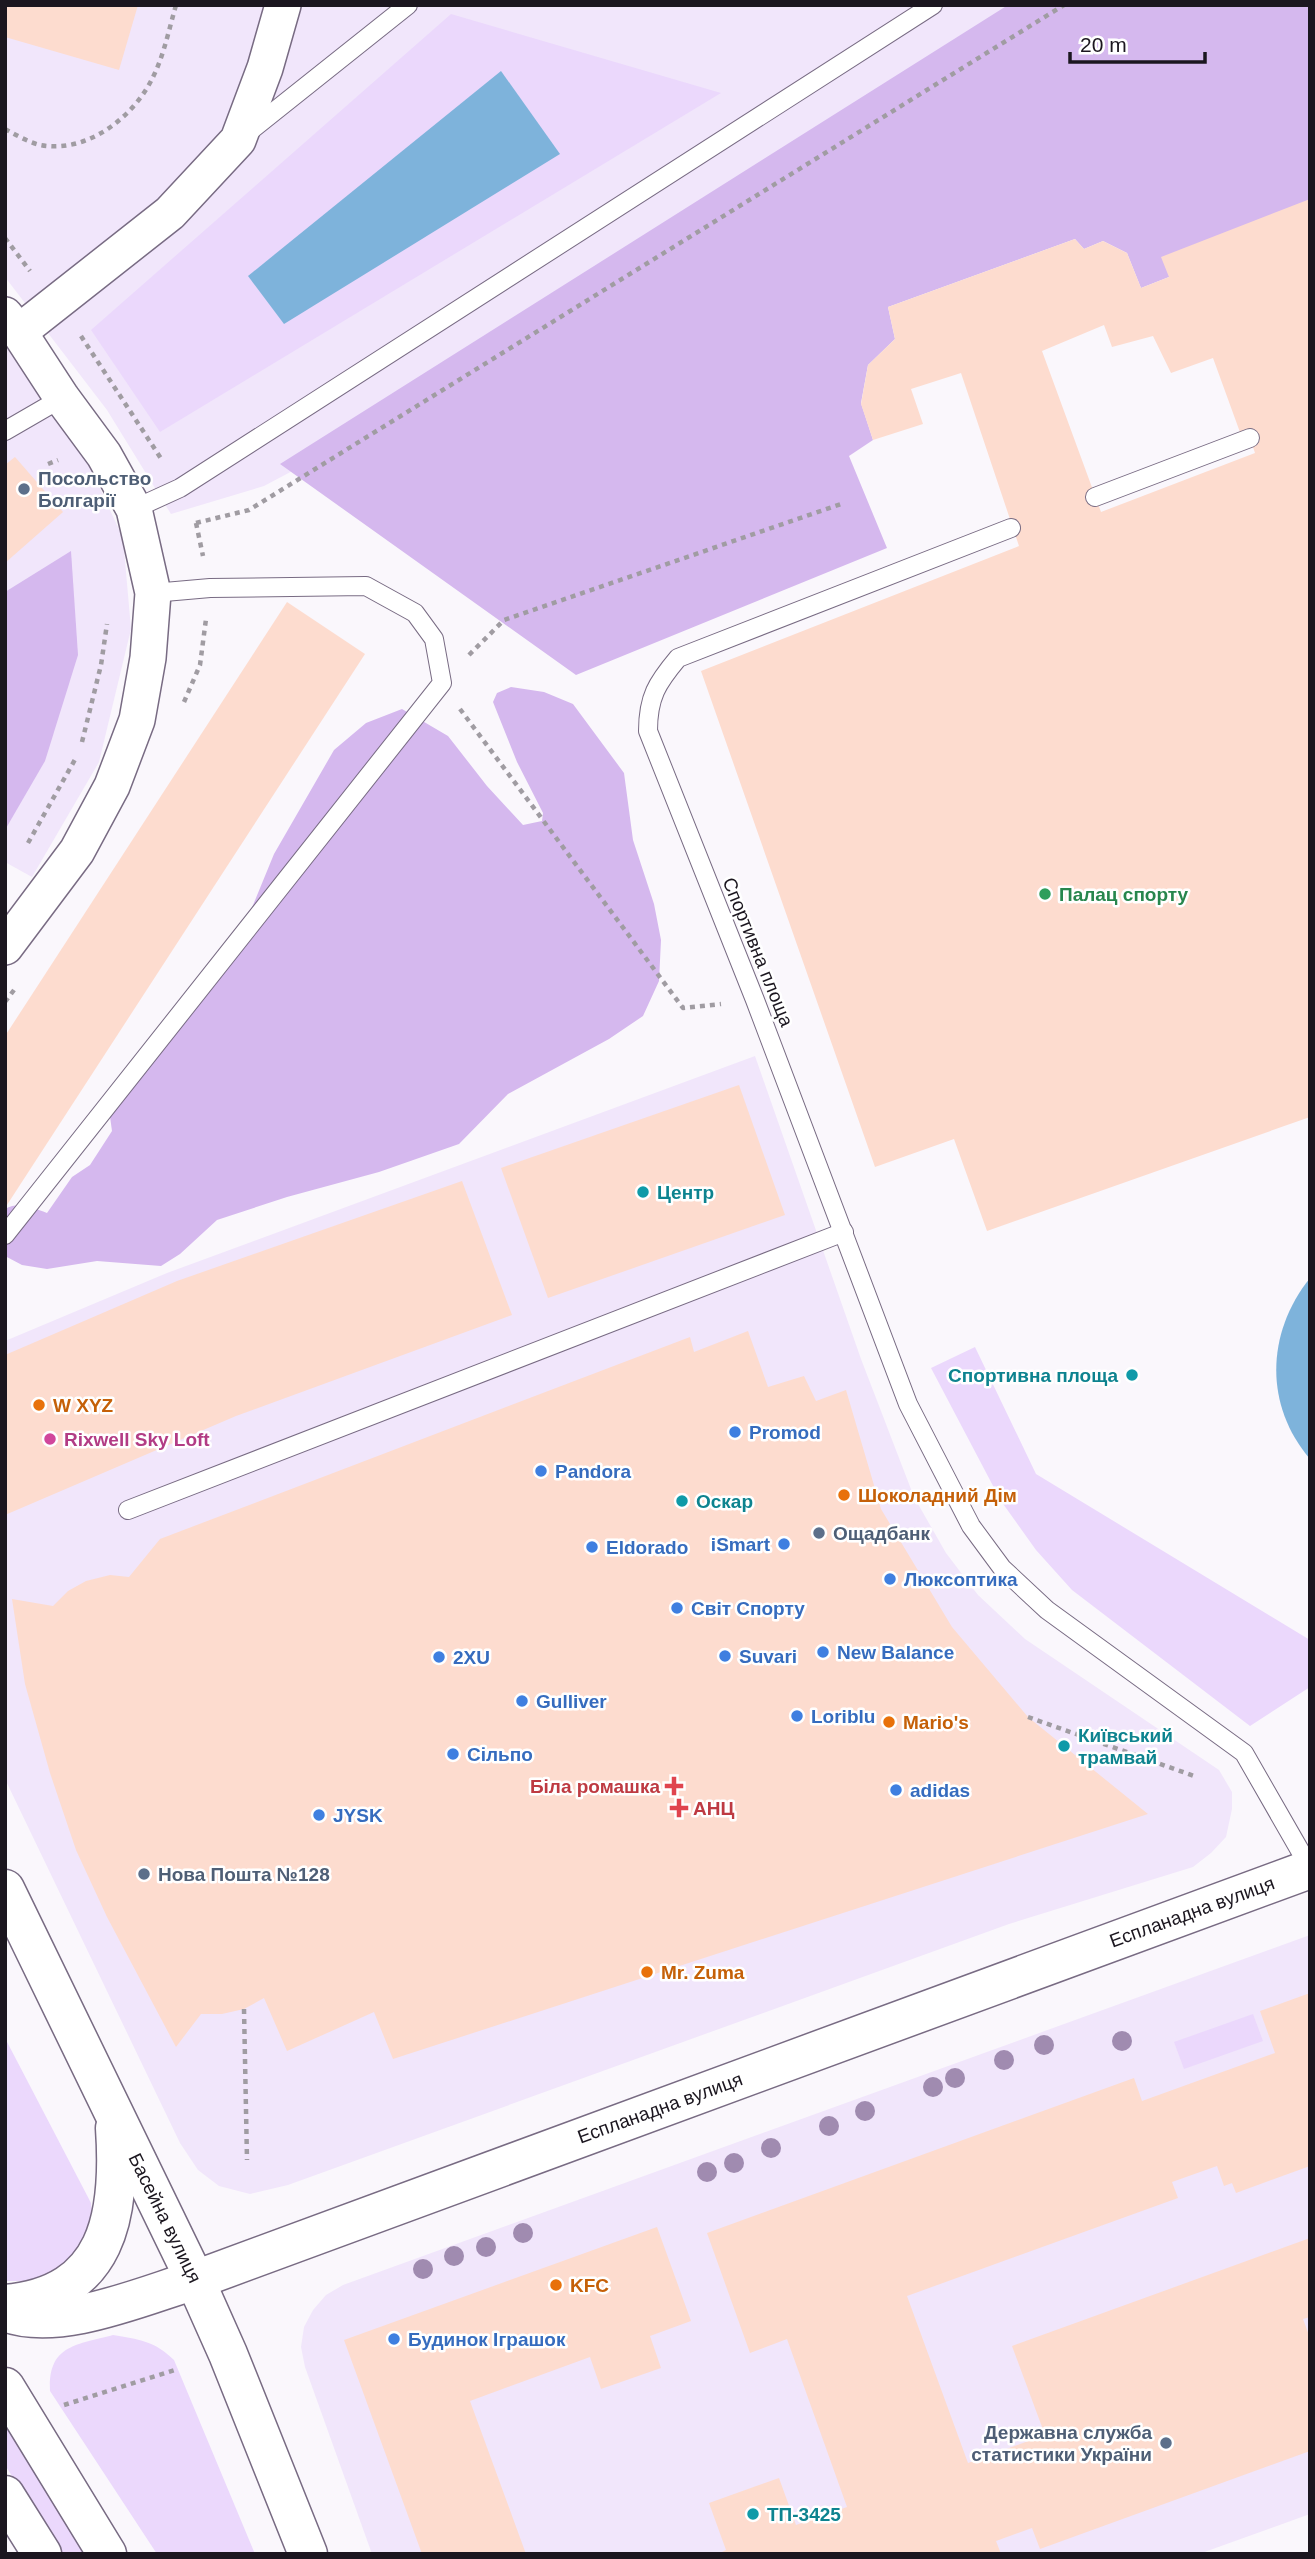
<svg xmlns="http://www.w3.org/2000/svg" width="1315" height="2559" viewBox="0 0 1315 2559" font-family="Arial,sans-serif">
<style>
.built{fill:#f1e6fb}
.green{fill:#ebd8fc}
.forest{fill:#d5b8ee}
.water{fill:#7eb3db}
.building{fill:#fddccf;fill-rule:evenodd}
.lines{fill:none;stroke-linecap:round;stroke-linejoin:round}
.lane-casing{stroke:#786b83;stroke-width:20}
.street-casing{stroke:#786b83;stroke-width:38}
.secondary-casing{stroke:#786b83;stroke-width:41}
.primary-casing{stroke:#786b83;stroke-width:41}
.path{stroke:#a09ca2;stroke-width:4.5;stroke-dasharray:5 5;stroke-linecap:butt}
.lane{stroke:#fff;stroke-width:18}
.street{stroke:#fff;stroke-width:35}
.secondary{stroke:#fff;stroke-width:38}
.primary{stroke:#fff;stroke-width:38}
.tree{fill:#a08bb0}
.service-dot{fill:#5c6f8a;stroke:#fff;stroke-width:2.5}
.leisure-dot{fill:#2e9e5b;stroke:#fff;stroke-width:2.5}
.culture-dot{fill:#0f9aa8;stroke:#fff;stroke-width:2.5}
.food-dot{fill:#e8710a;stroke:#fff;stroke-width:2.5}
.shop-dot{fill:#3f7fe0;stroke:#fff;stroke-width:2.5}
.hotel-dot{fill:#d1479c;stroke:#fff;stroke-width:2.5}
.health-dot{fill:#e0444e;stroke:#fff;stroke-width:2.5}
.labels{text-anchor:middle;dominant-baseline:central;stroke-width:5;stroke-linejoin:round;paint-order:stroke}
.service-label{font-size:19px;font-weight:bold;fill:#4e5e75;stroke:#fff;text-anchor:start}
.leisure-label{font-size:19px;font-weight:bold;fill:#27864d;stroke:#fff;text-anchor:start}
.street-label{font-size:19px;fill:#1b161f;stroke:#fff}
.culture-label{font-size:19px;font-weight:bold;fill:#0d838f;stroke:#fff;text-anchor:start}
.food-label{font-size:19px;font-weight:bold;fill:#c56008;stroke:#fff;text-anchor:start}
.shop-label{font-size:19px;font-weight:bold;fill:#366cbe;stroke:#fff;text-anchor:start}
.hotel-label{font-size:19px;font-weight:bold;fill:#b23c85;stroke:#fff;text-anchor:start}
.health-label{font-size:19px;font-weight:bold;fill:#be3a42;stroke:#fff;text-anchor:end}
</style>
<rect width="100%" height="100%" fill="#faf7fc"/>
<g class="built">
<path d="M5,5H1175L264,486L171,514L107,410L5,277Z"/>
<path d="M5,336L78,441L123,538L131,629L99,762L32,877L5,862Z"/>
<path d="M755,1056L861,1359L914,1497L946,1553L978,1595L1025,1639L1219,1770L1232,1792V1809L1226,1837L1211,1853L1193,1867L1009,1924L288,2185L250,2194L219,2186L198,2170L180,2143L5,1779V1341L167,1273Z"/>
<path d="M1310,1935V2514L1199,2554H372L305,2367L301,2347L304,2327L313,2310L326,2295L343,2285Z"/>
</g>
<g class="green">
<path d="M451,14L721,93L160,432L91,330Z"/>
<path d="M975,1347L1036,1474L1310,1640V1687L1250,1726L1072,1590L1036,1550L1001,1501L931,1368Z"/>
<path d="M1253,2014L1263,2041L1184,2069L1174,2042Z"/>
<path d="M5,2038L91,2203L93,2225L78,2265L33,2281H5Z"/>
<path d="M113,2335C138,2339 155,2341 174,2360L255,2554H157L50,2391C48,2345 76,2345 113,2335Z"/>
<path d="M5,2424L89,2554H61L5,2465Z"/>
</g>
<g class="forest">
<path d="M1008,5H1310V199L1169,277L1141,288L1127,253L1103,241L1084,249L1075,239L888,307L895,339L868,365L861,403L873,440L849,456L887,548L576,675L280,464Z"/>
<path d="M71,551L78,655L45,761L5,830V592Z"/>
<path d="M511,687L544,692L573,704L624,773L633,840L654,904L661,940L659,981L643,1016L609,1039L508,1094L459,1144L379,1172L287,1197L217,1220L180,1254L161,1266L97,1261L47,1269L22,1265L5,1256V1209C20,1201 32,1208 47,1213L72,1177L90,1165L112,1131L107,1095L118,1078L137,1058L174,1034L212,988L251,910L274,854L334,750L366,723L402,709L448,736L487,786L523,825L542,821L543,813L517,762L493,702L497,693Z"/>
</g>
<g class="water">
<path d="M501,71L560,154L284,324L248,276Z"/>
<path d="M1310,1278V1459C1264,1405 1266,1333 1310,1278Z"/>
</g>
<g class="building">
<path d="M5,5H138L119,70L5,37Z"/>
<path d="M1310,199V1117L987,1231L954,1139L875,1167L701,671L1019,546L961,373L911,389L923,424L873,440L861,404L868,365L895,339L888,307L1075,239L1084,249L1103,241L1127,253L1141,288L1169,277L1161,257ZM1104,325L1112,347L1153,336L1171,373L1213,358L1241,435L1250,438L1255,453L1101,512L1042,351Z"/>
<path d="M15,457L63,512L5,563V465Z"/>
<path d="M287,602L365,654L5,1208V1036Z"/>
<path d="M739,1085L785,1215L548,1298L501,1168Z"/>
<path d="M462,1181L512,1315L236,1416L5,1515V1355L177,1281Z"/>
<path d="M748,1331L768,1387L804,1376L816,1401L846,1390L881,1509L952,1627L1028,1717L1148,1814L393,2059L374,2012L287,2051L264,1998L244,2009L222,2014H201L176,2047L107,1917L76,1850L50,1773L25,1684L12,1599L53,1606L68,1591L86,1581L110,1575L129,1577L160,1539L690,1337L694,1352Z"/>
<path d="M1310,1993V2166L1236,2193L1232,2183L1224,2186L1217,2166L1172,2182L1178,2198L907,2296L968,2463L1045,2435L1012,2346L1310,2238V2317L1303,2319L1310,2338V2451L1040,2549L1032,2528L996,2541L1001,2554H718L726,2550L709,2503L779,2478L796,2525L847,2507L787,2339L750,2353L707,2233L1134,2078L1142,2101L1275,2053L1260,2011Z"/>
<path d="M657,2227L691,2321L650,2336L661,2368L601,2389L590,2357L470,2401L526,2554H422L344,2340Z"/>
</g>
<g class="lines">
<g class="lane-casing">
<g id="lane">
<path d="M246,134L408,5"/>
<path d="M5,431L62,398"/>
<path d="M1095,497L1250,438"/>
<path d="M134,509L180,488L933,5"/>
<path d="M1011,528L678,658C657,683 648,697 648,731L755,1000L908,1404L971,1526L1002,1568L1047,1610L1244,1753L1310,1868"/>
<path d="M5,1235L442,683L434,639L415,613L366,586L210,588L153,593"/>
<path d="M128,1510L844,1232"/>
</g>
</g>
<g class="street-casing">
<g id="street">
<path d="M5,315L19,332L62,398L104,455L134,509L153,593L148,658L137,720L112,786L77,851L5,947"/>
<path d="M19,332L170,213L238,140L265,68L283,5"/>
</g>
</g>
<g class="secondary-casing">
<path id="secondary" d="M5,2312C58,2333 142,2296 195,2280L1310,1869"/>
</g>
<g class="primary-casing">
<g id="primary">
<path d="M5,1889L195,2280L228,2354L308,2554"/>
<path d="M5,2304C109,2295 121,2215 115,2128"/>
<path d="M5,2387L107,2554"/>
<path d="M5,2495L42,2554"/>
</g>
</g>
<g class="path">
<path d="M5,129C16,135 28,142 40,145C87,154 134,117 153,77C164,55 169,29 176,5"/>
<path d="M5,238L30,271"/>
<path d="M81,336L162,460"/>
<path d="M48,464L58,460"/>
<path d="M196,523L249,510L1064,5"/>
<path d="M196,523L203,556"/>
<path d="M469,655L504,620L844,503"/>
<path d="M184,702L200,665L206,619"/>
<path d="M460,709L683,1008L721,1004"/>
<path d="M82,742L101,665L107,624"/>
<path d="M28,843L77,756"/>
<path d="M5,1002L17,986"/>
<path d="M1028,1717L1197,1777"/>
<path d="M244,2009L247,2160"/>
<path d="M64,2405L178,2369"/>
</g>
<use href="#lane" class="lane"/>
<use href="#street" class="street"/>
<use href="#secondary" class="secondary"/>
<use href="#primary" class="primary"/>
</g>
<g class="tree">
<circle cx="1122" cy="2041" r="10"/>
<circle cx="1044" cy="2045" r="10"/>
<circle cx="1004" cy="2060" r="10"/>
<circle cx="955" cy="2078" r="10"/>
<circle cx="933" cy="2087" r="10"/>
<circle cx="865" cy="2111" r="10"/>
<circle cx="829" cy="2126" r="10"/>
<circle cx="771" cy="2148" r="10"/>
<circle cx="734" cy="2163" r="10"/>
<circle cx="707" cy="2172" r="10"/>
<circle cx="523" cy="2233" r="10"/>
<circle cx="486" cy="2247" r="10"/>
<circle cx="454" cy="2256" r="10"/>
<circle cx="423" cy="2269" r="10"/>
</g>
<g class="service-dot">
<circle cx="24" cy="489" r="7"/>
<circle cx="819" cy="1533" r="7"/>
<circle cx="144" cy="1874" r="7"/>
<circle cx="1166" cy="2443" r="7"/>
</g>
<circle class="leisure-dot" cx="1045" cy="894" r="7"/>
<g class="culture-dot">
<circle cx="643" cy="1192" r="7"/>
<circle cx="1132" cy="1375" r="7"/>
<circle cx="682" cy="1501" r="7"/>
<circle cx="1064" cy="1746" r="7"/>
<circle cx="753" cy="2514" r="7"/>
</g>
<g class="food-dot">
<circle cx="39" cy="1405" r="7"/>
<circle cx="844" cy="1495" r="7"/>
<circle cx="889" cy="1722" r="7"/>
<circle cx="647" cy="1972" r="7"/>
<circle cx="556" cy="2285" r="7"/>
</g>
<g class="shop-dot">
<circle cx="735" cy="1432" r="7"/>
<circle cx="541" cy="1471" r="7"/>
<circle cx="784" cy="1544" r="7"/>
<circle cx="592" cy="1547" r="7"/>
<circle cx="890" cy="1579" r="7"/>
<circle cx="677" cy="1608" r="7"/>
<circle cx="823" cy="1652" r="7"/>
<circle cx="725" cy="1656" r="7"/>
<circle cx="439" cy="1657" r="7"/>
<circle cx="522" cy="1701" r="7"/>
<circle cx="797" cy="1716" r="7"/>
<circle cx="453" cy="1754" r="7"/>
<circle cx="896" cy="1790" r="7"/>
<circle cx="319" cy="1815" r="7"/>
<circle cx="394" cy="2339" r="7"/>
</g>
<circle class="hotel-dot" cx="50" cy="1439" r="7"/>
<g class="health-dot">
<path d="M670.5 1775.5h7v7h7v7h-7v7h-7v-7h-7v-7h7z"/>
<path d="M675.5 1797.5h7v7h7v7h-7v7h-7v-7h-7v-7h7z"/>
</g>
<g class="labels">
<g class="service-label">
<text x="38" y="478">Посольство<tspan x="38" dy="22">Болгарії</tspan></text>
<text x="833" y="1533">Ощадбанк</text>
<text x="158" y="1874">Нова Пошта №128</text>
<text x="1152" y="2432" text-anchor="end">Державна служба<tspan x="1152" dy="22">статистики України</tspan></text>
</g>
<g class="leisure-label">
<text x="1059" y="894">Палац спорту</text>
</g>
<g class="street-label">
<text transform="translate(758 952) rotate(68)">Спортивна площа</text>
<text transform="translate(1192 1912) rotate(-20)">Еспланадна вулиця</text>
<text transform="translate(660 2108) rotate(-20)">Еспланадна вулиця</text>
<text transform="translate(165 2218) rotate(64)">Басейна вулиця</text>
</g>
<g class="culture-label">
<text x="657" y="1192">Центр</text>
<text x="1118" y="1375" text-anchor="end">Спортивна площа</text>
<text x="696" y="1501">Оскар</text>
<text x="1078" y="1735">Київський<tspan x="1078" dy="22">трамвай</tspan></text>
<text x="767" y="2514">ТП-3425</text>
</g>
<g class="food-label">
<text x="53" y="1405">W XYZ</text>
<text x="858" y="1495">Шоколадний Дім</text>
<text x="903" y="1722">Mario's</text>
<text x="661" y="1972">Mr. Zuma</text>
<text x="570" y="2285">KFC</text>
</g>
<g class="shop-label">
<text x="749" y="1432">Promod</text>
<text x="555" y="1471">Pandora</text>
<text x="770" y="1544" text-anchor="end">iSmart</text>
<text x="606" y="1547">Eldorado</text>
<text x="904" y="1579">Люксоптика</text>
<text x="691" y="1608">Свiт Спорту</text>
<text x="837" y="1652">New Balance</text>
<text x="739" y="1656">Suvari</text>
<text x="453" y="1657">2XU</text>
<text x="536" y="1701">Gulliver</text>
<text x="811" y="1716">Loriblu</text>
<text x="467" y="1754">Сільпо</text>
<text x="910" y="1790">adidas</text>
<text x="333" y="1815">JYSK</text>
<text x="408" y="2339">Будинок Іграшок</text>
</g>
<g class="hotel-label">
<text x="64" y="1439">Rixwell Sky Loft</text>
</g>
<g class="health-label">
<text x="660" y="1786">Біла ромашка</text>
<text x="693" y="1808" text-anchor="start">АНЦ</text>
</g>
</g>
<rect width="1315" height="2559" fill="none" stroke="#1b161f" stroke-width="14"/>
<path d="M1070 52v10h135v-10" fill="none" stroke="#1b161f" stroke-width="3.5"/>
<text x="1080" y="52" font-size="21" fill="#1b161f" stroke="#ffffff" stroke-width="5" paint-order="stroke">20 m</text>
</svg>
